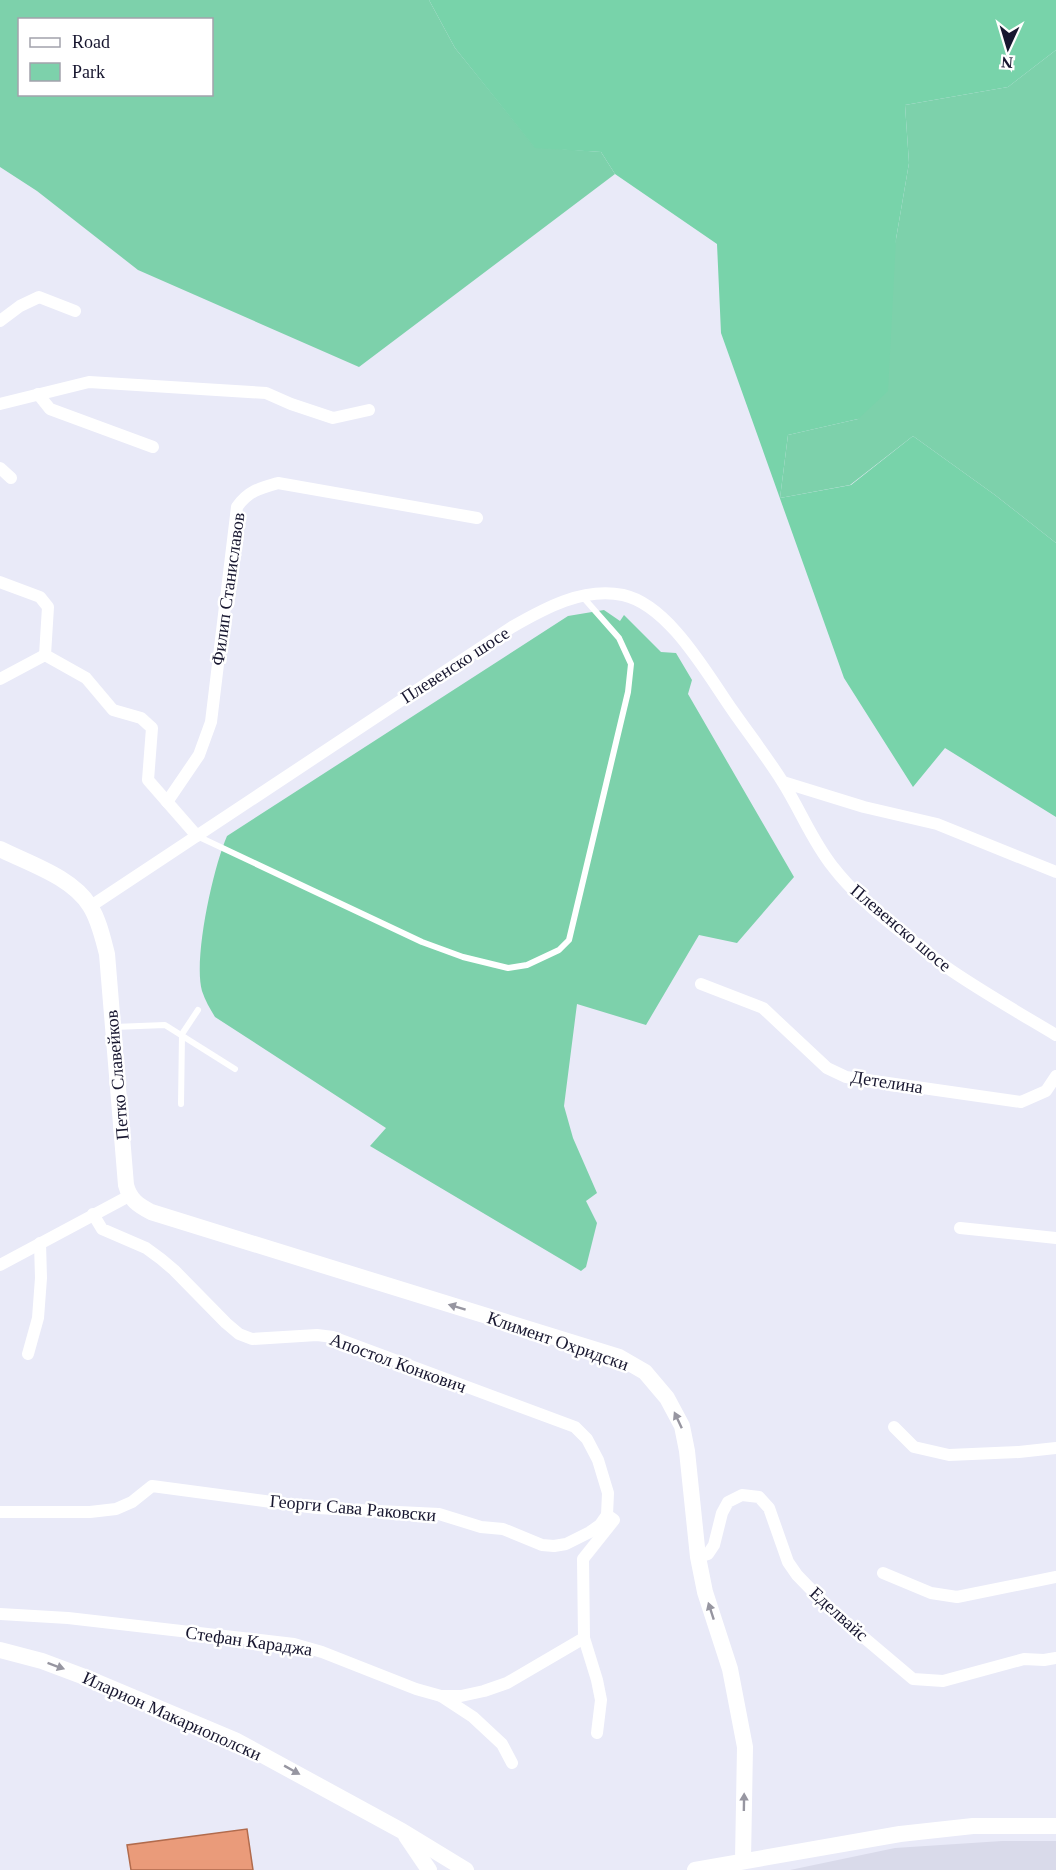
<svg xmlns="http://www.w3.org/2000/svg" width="1056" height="1870" viewBox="0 0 1056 1870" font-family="'Times New Roman',serif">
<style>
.built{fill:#d9daea}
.green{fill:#7dd1ab;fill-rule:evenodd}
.forest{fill:#78d3aa}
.building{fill:#ea9b7a;stroke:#b16b4d;stroke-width:1.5}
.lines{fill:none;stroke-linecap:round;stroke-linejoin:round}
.lane{stroke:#fff;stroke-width:6}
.street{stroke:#fff;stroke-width:12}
.secondary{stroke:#fff;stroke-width:16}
.oneway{fill:#9796a1}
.labels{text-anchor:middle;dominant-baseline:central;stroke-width:5;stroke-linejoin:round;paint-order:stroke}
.street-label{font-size:18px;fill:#17162f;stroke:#fff}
</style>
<rect width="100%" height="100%" fill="#e9eaf8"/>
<path class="built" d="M1002,1841H1056V1870H790L895,1848Z"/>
<g class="green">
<path d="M0,0H429L455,48L535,147L601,152L615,174L359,367L138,270L37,191L0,167ZM20,20H212V94H20Z"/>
<path d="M1056,50V543L995,495L913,436L850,485L780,498L788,435L858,419L896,239L909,163L905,105L1008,87Z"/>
<path d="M604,610L620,621L624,615L661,652L676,653L692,680L688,694L794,877L737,943L699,935L646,1025L577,1004L564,1106L573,1138L597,1193L586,1201L597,1223L586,1267L581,1271L370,1146L386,1128L215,1017C210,1009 205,1000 202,991C193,959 213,868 227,836L568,616Z"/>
</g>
<path class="forest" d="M429,0H1056V50L1008,87L905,105L909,163L896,239L888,391L858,419L788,435L780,498L851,485L913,436L995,495L1056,543V817L945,748L913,787L844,678L721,333L717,244L615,174L601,152L535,148L455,48Z"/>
<path class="building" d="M247,1829L253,1870H131L127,1845Z"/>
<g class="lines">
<g class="lane">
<path d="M197,836L422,942L463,957L508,968L527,965L559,950L569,940L628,692L631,664L619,638L582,596"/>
<path d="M114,1027L165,1025L235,1069"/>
<path d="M181,1104L182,1034L198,1010"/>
</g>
<g class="street">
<path d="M0,321L20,306L39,297L75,311"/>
<path d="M38,394L50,409L153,447"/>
<path d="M0,404L89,382L266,393L291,404L333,418L369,410"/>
<path d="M0,468L11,478"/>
<path d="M0,582L40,597L48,607L45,655"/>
<path d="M45,655L86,678L113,710L141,718L152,728L148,780L197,836"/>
<path d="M0,679L45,655"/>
<path d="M783,782L864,807L937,824L1056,872"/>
<path d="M167,802L199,755L211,722L237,507C248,491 260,488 278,483L477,518"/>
<path d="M91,906L512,627C545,608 583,587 623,595C669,605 707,674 733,711C749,734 767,757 782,781C800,809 812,841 833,867C853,893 879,915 905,935C921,947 936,960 952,971C986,994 1021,1014 1056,1035"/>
<path d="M701,984L763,1008L827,1068L846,1077L1021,1102L1046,1091L1056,1076"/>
<path d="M960,1228L1056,1238"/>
<path d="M0,1265L129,1196"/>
<path d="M28,1354L38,1318L41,1278L40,1243"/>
<path d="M894,1427L914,1447L949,1455L1019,1452L1056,1448"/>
<path d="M0,1512H90L116,1509L132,1502L152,1486L317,1508L439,1514L481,1527L503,1529L542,1545L554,1546L566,1544L590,1532L600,1525L607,1515L608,1493L598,1460L587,1439L575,1427L333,1337L317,1335L252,1339L239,1334L226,1323L174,1270L161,1259L146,1248L102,1229L93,1214"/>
<path d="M698,1557L708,1554L714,1545L722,1513L728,1502L742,1495L759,1497L769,1508L788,1562L797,1575L829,1608L913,1679L943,1681L1024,1659L1044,1660L1056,1658"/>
<path d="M883,1573L931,1593L957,1597L1056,1577"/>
<path d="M0,1614L68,1618L294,1644L322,1652L416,1689L441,1696H461L484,1691L507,1683L584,1638"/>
<path d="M441,1696L473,1717L502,1744L512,1763"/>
<path d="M597,1733L601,1700L597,1680L584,1638L583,1559L614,1520L607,1515"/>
</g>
<g class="secondary">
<path d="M0,849C30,864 72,877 90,906C99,920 103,939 107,954L126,1185C130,1200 138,1205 151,1212L619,1357L645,1372L667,1398L682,1426L687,1451L698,1557L705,1592L730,1669L745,1747L743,1860"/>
<path d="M0,1650L42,1661L90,1679L235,1740L402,1831L466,1870"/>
<path d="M406,1836L429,1870"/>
<path d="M695,1870L900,1834L973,1826H1056"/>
</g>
</g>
<defs><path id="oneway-solid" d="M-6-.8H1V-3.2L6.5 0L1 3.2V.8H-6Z" transform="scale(1.5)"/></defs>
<g class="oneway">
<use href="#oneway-solid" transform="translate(457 1307) rotate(-163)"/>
<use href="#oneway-solid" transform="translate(678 1420) rotate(-115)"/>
<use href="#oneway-solid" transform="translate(711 1611) rotate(-108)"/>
<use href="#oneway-solid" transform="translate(56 1666) rotate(20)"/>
<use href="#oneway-solid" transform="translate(292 1770) rotate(29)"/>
<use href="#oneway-solid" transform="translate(744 1802) rotate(-89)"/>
</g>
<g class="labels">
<g class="street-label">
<text transform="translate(228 589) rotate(-82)">Филип Станиславов</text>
<text transform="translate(455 665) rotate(-33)">Плевенско шосе</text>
<text transform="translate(901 928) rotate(40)">Плевенско шосе</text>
<text transform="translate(117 1075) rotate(-95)">Петко Славейков</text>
<text transform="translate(887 1082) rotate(9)">Детелина</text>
<text transform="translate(558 1341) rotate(19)">Климент Охридски</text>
<text transform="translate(398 1363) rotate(20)">Апостол Конкович</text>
<text transform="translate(353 1508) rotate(5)">Георги Сава Раковски</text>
<text transform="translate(839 1614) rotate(42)">Еделвайс</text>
<text transform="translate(249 1641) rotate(8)">Стефан Караджа</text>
<text transform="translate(172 1716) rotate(24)">Иларион Макариополски</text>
</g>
</g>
<rect x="18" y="18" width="195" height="78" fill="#ffffff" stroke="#a2a2ac" stroke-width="1.5"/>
<rect x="30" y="38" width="30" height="9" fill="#ffffff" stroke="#a2a2ac" stroke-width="1.5"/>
<text x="72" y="48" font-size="18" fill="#17162f">Road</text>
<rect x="30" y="63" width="30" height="18" fill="#7dd1ab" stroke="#a2a2ac" stroke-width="1.5"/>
<text x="72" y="78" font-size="18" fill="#17162f">Park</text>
<g transform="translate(1008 48) rotate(184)" stroke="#ffffff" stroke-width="4.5" paint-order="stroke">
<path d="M0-4.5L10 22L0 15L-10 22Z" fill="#17162f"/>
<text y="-9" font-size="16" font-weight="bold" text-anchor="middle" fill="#17162f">N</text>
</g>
</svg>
